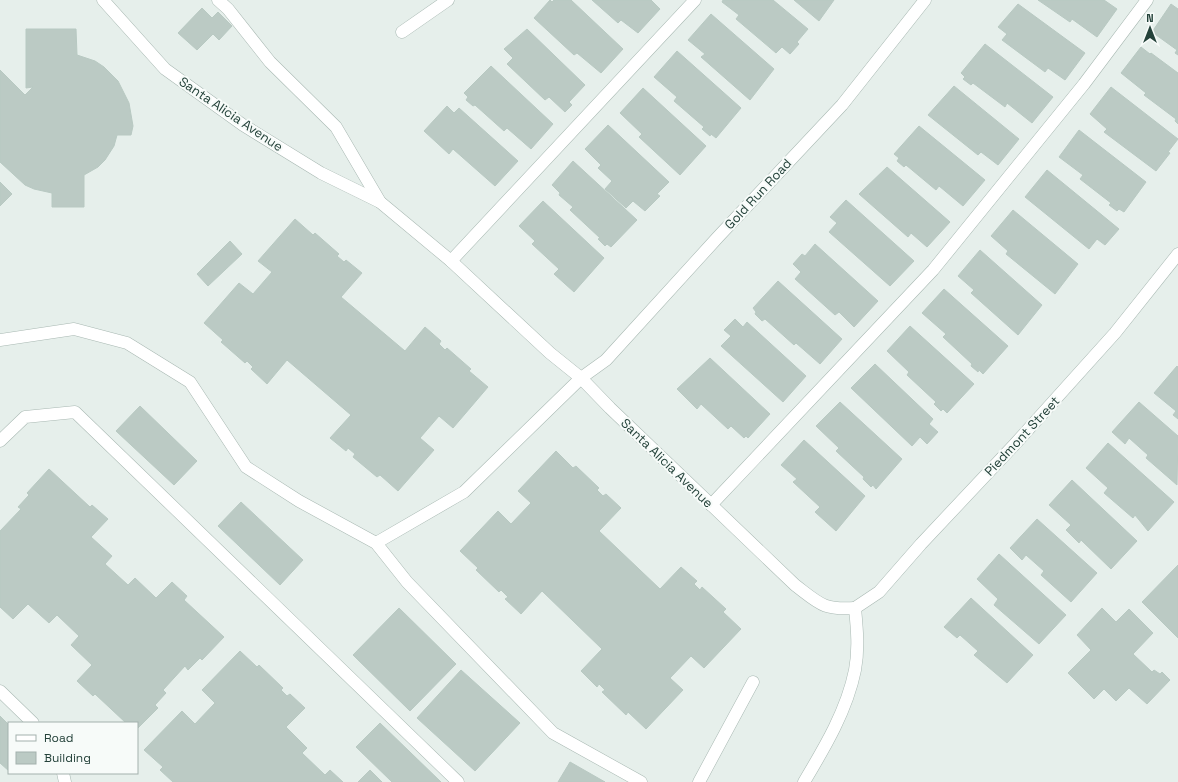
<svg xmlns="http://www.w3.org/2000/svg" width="1178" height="782" viewBox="0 0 1178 782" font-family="'Space Grotesk',sans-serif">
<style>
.building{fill:#bbcac4;stroke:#b8c9c2}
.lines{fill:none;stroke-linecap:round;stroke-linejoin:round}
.lane-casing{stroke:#a8b8b2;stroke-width:13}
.street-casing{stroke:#a8b8b2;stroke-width:13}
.lane{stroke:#fff;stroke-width:12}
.street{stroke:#fff;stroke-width:12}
.labels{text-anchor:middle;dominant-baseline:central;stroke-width:4;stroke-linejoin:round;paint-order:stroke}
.street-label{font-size:13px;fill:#24423a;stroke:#f7fbf9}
</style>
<rect width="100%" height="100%" fill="#e6efeb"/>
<g class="building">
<path d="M550,0L552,2L554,0H571L623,49L601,73L577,53L574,55L534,18Z"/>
<path d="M592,0H651L660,9L638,33L621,20L618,23Z"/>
<path d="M723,0H773L808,29L797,42L799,44L790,54L782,47L776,53L736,19L739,15L722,2Z"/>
<path d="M794,0H834L819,21Z"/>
<path d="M1038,0H1104L1117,9L1097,37L1072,19L1070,22Z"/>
<path d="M1018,4L1085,53L1065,80L1048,68L1045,72L1002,40L1007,34L998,27Z"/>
<path d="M1171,4L1178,9V55L1175,53L1177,50L1152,32Z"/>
<path d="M202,8L212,18L218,12L232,26L219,40L213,34L197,50L178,33Z"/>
<path d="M711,14L774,69L750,100L701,57L705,54L688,40Z"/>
<path d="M26,29H76L77,55L95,61L104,67L118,81L129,103L133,126L131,135H117L114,146L105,160L98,167L84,175V207H52V193L34,189L25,185L0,162V70L25,95L33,87L26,88Z"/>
<path d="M527,29L585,85L569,102L572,105L565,112L549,97L545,100L507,64L513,58L504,49Z"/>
<path d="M985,44L1053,97L1032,123L1007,103L1005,107L973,83L971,85L963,79L965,77L961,73Z"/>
<path d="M1141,47L1150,54L1151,53L1178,73V124L1175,121L1176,119L1144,95L1146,93L1121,73Z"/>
<path d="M677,51L741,108L716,138L711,134L710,136L702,129L704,127L674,101L677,97L654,77Z"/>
<path d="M491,66L553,124L531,149L507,128L504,131L475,105L473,106L466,100L468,97L464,93Z"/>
<path d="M954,86L1019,139L998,165L981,152L978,155L928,115Z"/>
<path d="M1111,87L1178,139L1168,152L1170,153L1156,171L1104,132L1107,129L1090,114Z"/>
<path d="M643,88L706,146L680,175L639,137L642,134L620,113Z"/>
<path d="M447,106L454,113L459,108L518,161L495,186L453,149L449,154L424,131Z"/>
<path d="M608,125L669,182L657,194L660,196L645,211L633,201L626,208L605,189L612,181L598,168L601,165L585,149Z"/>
<path d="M919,126L985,180L963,206L939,186L936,190L906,165L904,167L897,161L899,158L894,154Z"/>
<path d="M1079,130L1146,182L1124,212L1119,209L1117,211L1109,205L1111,203L1080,179L1083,175L1059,157Z"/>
<path d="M573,161L637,220L611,247L607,244L605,246L598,239L600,238L570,210L573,207L559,195L560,193L552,185Z"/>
<path d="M887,167L950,222L927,247L911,233L908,237L859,194Z"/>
<path d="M1047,170L1119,229L1105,245L1097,239L1089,249L1025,197Z"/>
<path d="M0,182L12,194L0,206Z"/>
<path d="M846,200L914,261L890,286L829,232L837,223L830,217Z"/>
<path d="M543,201L604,258L574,292L554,274L559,269L532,244L535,241L519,226Z"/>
<path d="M1013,210L1078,264L1055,294L1006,254L1008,251L991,236Z"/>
<path d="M295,219L313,235L315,233L339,254L337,256L344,262L346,260L362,273L341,297L405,351L425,327L441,341L439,344L445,350L447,348L471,369L469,371L488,387L453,428L439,416L420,438L434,450L398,491L380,475L377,477L353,457L355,454L348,448L346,451L330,438L351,415L287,360L267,384L251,369L253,367L247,361L245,363L221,342L223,340L204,323L239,283L253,294L272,272L258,261Z"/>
<path d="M230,241L242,254L208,286L197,274Z"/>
<path d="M815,244L878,301L854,327L839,312L835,315L795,279L801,272L793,264L802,254L805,256Z"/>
<path d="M980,250L1042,305L1018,335L971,293L974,290L958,276Z"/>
<path d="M778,281L842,339L820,364L796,343L794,345L765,319L762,321L755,314L756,312L753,308Z"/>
<path d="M944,289L1008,346L983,374L979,370L978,372L971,366L972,364L943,337L946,334L922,313Z"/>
<path d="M735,319L743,327L747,322L806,376L783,402L721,346L731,336L724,330Z"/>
<path d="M910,326L974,384L947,413L943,409L941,411L934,404L936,402L907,375L909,372L887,351Z"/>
<path d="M710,358L770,414L748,438L746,436L744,438L731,426L728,429L701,404L697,409L677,389Z"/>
<path d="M875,364L933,419L929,424L938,432L927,444L920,437L912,446L851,388Z"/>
<path d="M1177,366L1178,367V419L1173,415L1176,411L1154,393Z"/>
<path d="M840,402L902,459L876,489L873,485L871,487L863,479L864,477L836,451L839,448L816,426Z"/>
<path d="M1139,402L1178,436L1177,485L1146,458L1148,455L1129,438L1125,444L1112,432Z"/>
<path d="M140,406L197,461L174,485L116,431Z"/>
<path d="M804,440L865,496L836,531L815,512L820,507L793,482L797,479L781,465Z"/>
<path d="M1108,443L1174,502L1148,531L1135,515L1133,518L1104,493L1108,488L1086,468Z"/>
<path d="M556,451L573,468L576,466L599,488L597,490L603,496L606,494L621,508L599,531L660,589L681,567L697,581L694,584L700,590L702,587L726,609L723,612L741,629L704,668L691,656L670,678L683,690L646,729L628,712L626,715L602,692L605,690L599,684L597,687L581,671L602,649L542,591L521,614L505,599L508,597L501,590L499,592L476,570L478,568L460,551L498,511L511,524L531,503L518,491Z"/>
<path d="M49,469L90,507L92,505L108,519L91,537L112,556L105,564L128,585L135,578L156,598L172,582L187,596L184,600L224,637L202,660L200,658L188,670L185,666L163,690L166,693L155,705L158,708L137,729V723H126L95,694L93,696L77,681L92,665L71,645L79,636L57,615L49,623L28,604L13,619L0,607V531L21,509L18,507L29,495L27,493Z"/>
<path d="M1072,480L1137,541L1111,569L1081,540L1079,543L1066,530L1071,525L1049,505Z"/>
<path d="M241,502L303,560L280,585L218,526Z"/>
<path d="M1037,519L1097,573L1071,602L1041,575L1044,571L1026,555L1022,560L1010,548Z"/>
<path d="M999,554L1066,615L1039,644L994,605L998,599L977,579Z"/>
<path d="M1178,565V638L1142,602Z"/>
<path d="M971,598L1033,655L1007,683L974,655L978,651L960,635L957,638L944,627Z"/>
<path d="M399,608L456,664L410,711L353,655Z"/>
<path d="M1102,608L1116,622L1129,609L1153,633L1133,654L1152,672L1154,670L1160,674L1162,672L1170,680L1147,704L1129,688L1116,701L1104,689L1094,699L1068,673L1091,650L1077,635Z"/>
<path d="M240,651L257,667L259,665L283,688L281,690L287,696L290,694L305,708L286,727L307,748L302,753L325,775L330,770L343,782H173L160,770L163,767L144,750L182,711L195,724L215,703L202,690Z"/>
<path d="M461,670L520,723L475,771L417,718Z"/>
<path d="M0,716L9,725V771L0,763Z"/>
<path d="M380,723L441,782H392L356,747Z"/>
<path d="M570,762L605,782H558Z"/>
<path d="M370,770L382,782H358Z"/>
</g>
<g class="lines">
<g class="lane-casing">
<g id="lane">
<path d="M451,261L695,0"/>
<path d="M711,505L933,270L1084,84L1147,0"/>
<path d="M0,691L33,723"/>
<path d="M63,773L65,782"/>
<path d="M699,782L753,682"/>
</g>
</g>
<g class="street-casing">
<g id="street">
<path d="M103,0L165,69L243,125L321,173L380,202L451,261L550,353L581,378L610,408L795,585C820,604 823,610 855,608"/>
<path d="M218,0L228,9L270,62L336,127L380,202"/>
<path d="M402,32L448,0"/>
<path d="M0,340L74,329L127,343L190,382L246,467L299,501L376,543L407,582L553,733L641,782"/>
<path d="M0,441L25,417L75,412L458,782"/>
<path d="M376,543L464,492L581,378L606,360L718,237L842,105L925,0"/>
<path d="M855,608L879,592L921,544L1015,444L1115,333L1178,254"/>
<path d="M804,782C825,747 847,710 855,670C859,649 857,629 855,608"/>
</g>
</g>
<use href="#lane" class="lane"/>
<use href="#street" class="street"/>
</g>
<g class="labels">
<g class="street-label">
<text transform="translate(231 114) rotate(34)">Santa Alicia Avenue</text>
<text transform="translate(758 194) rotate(-47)">Gold Run Road</text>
<text transform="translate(1022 436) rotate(-47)">Piedmont Street</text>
<text transform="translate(667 463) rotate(44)">Santa Alicia Avenue</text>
</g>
</g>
<rect x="8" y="722" width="130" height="52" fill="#f7fbf9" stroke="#a3b1ad"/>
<rect x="16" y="735" width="20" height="6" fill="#ffffff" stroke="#a3b1ad"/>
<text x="44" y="742" font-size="12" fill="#24423a">Road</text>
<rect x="16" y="752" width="20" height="12" fill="#bbcac4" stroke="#a3b1ad"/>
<text x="44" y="762" font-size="12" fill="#24423a">Building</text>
<g transform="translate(1150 28)" stroke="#f7fbf9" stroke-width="3" paint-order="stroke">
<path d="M0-3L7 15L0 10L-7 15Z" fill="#24423a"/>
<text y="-6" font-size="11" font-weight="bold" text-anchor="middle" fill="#24423a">N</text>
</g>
</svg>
